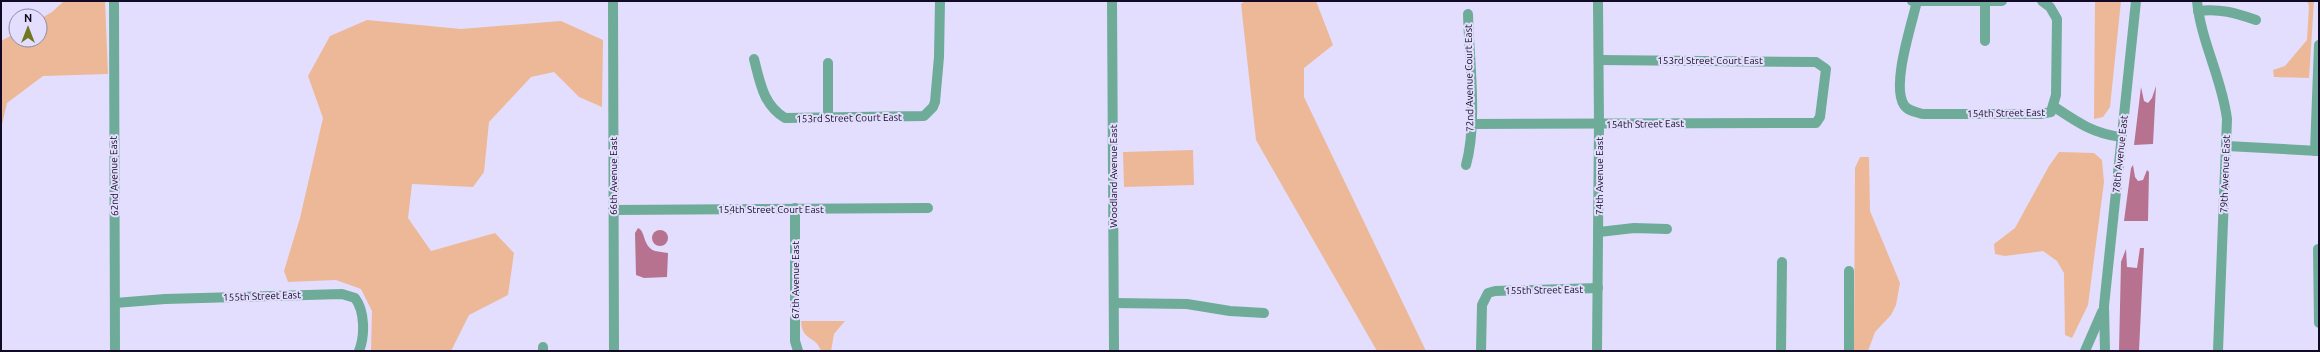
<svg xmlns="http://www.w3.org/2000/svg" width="2320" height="352" viewBox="0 0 2320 352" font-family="Ubuntu,sans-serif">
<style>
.green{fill:#edb897}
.water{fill:#b77290}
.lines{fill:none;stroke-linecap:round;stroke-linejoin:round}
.minor{stroke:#6eac99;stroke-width:10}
.labels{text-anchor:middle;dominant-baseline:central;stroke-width:4;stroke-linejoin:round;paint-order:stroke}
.street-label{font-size:10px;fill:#120a25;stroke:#e3defd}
</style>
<rect width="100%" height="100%" fill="#e3defd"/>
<g class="green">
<path d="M64,1H105L108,74L43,76L7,103L1,129V41L16,33V40H40V19L52,12Z"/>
<path d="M1245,1H1316L1333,45L1304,68V97L1426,351H1377L1256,140L1241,4Z"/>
<path d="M2095,1H2121L2110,107L2103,117L2094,119Z"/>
<path d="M2307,1H2314L2309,78L2274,77L2273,70L2285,66L2307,40L2309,6Z"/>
<path d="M367,20L461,29L561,21L603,40L602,107L579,97L554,72L531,77L489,122L484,172L473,187L412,184L408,218L431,251L495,233L514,253L508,295L469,315L451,351H371L372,311L361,289L336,280L288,282L284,271L300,218L323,118L308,76L330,36Z"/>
<path d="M1193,150L1194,185L1124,187L1123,152Z"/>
<path d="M2059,152L2094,153L2102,160L2104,182L2088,305L2072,338L2065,335L2064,273L2057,261L2043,251L2005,256L1995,254L1994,244L2015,228L2049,166Z"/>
<path d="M1860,157H1869L1870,211L1900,283L1896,305L1891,315L1875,332L1868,351H1854L1855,168Z"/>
<path d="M801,321H845L834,334L831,351H821C816,335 802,342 801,321Z"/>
</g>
<g class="water">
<path d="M2156,86L2153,144L2134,145L2141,87L2144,101L2148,103L2152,98Z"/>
<path d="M2133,165L2135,177L2138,181L2143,180L2147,170L2149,172L2148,221H2124L2131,168Z"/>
<path d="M638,228C646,231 642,246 655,251C659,252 663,252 668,253L667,277L644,278L636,275L635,233Z"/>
<circle cx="660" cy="238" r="8"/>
<path d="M2140,248H2144L2139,351H2119L2121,262L2126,249L2127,267L2137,268Z"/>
</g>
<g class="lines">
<g class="minor">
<path d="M114,1L115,351"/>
<path d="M613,1L614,351"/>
<path d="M1112,1L1114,351"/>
<path d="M1912,1H2002"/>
<path d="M1917,1C1912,24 1891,85 1904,105C1908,111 1915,112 1923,114H2040L2051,112L2056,95L2057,19L2050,7L2042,1"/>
<path d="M2197,1C2201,42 2222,78 2227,119L2218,351"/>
<path d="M2198,11C2219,8 2236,13 2256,20"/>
<path d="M1985,41V1"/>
<path d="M754,59C760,82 763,105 785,118L924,116L933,107L935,102L939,57L940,1"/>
<path d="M2053,106C2077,122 2092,133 2121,137"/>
<path d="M828,119V63"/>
<path d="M1471,124L1816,123L1820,117L1826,69L1816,62L1599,60"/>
<path d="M2227,146L2319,151"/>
<path d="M2315,151L2319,45"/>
<path d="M1466,165C1478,122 1469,59 1468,14"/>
<path d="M795,208V341L798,351"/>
<path d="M613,210L928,208"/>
<path d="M1599,232L1634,228L1667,229"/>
<path d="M2318,249L2319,323"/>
<path d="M115,303L165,299L342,294L355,298C365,311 365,336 359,351"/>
<path d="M1114,303L1187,304L1230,311L1264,313"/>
<path d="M543,347V351"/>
<path d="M1481,351L1482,305L1488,293L1495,291L1598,288"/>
<path d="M1597,351L1599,124L1598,1"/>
<path d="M1781,351L1782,262"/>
<path d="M1849,351V271"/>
<path d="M2085,351L2102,312"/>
<path d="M2105,351L2104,306L2136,1"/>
</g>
</g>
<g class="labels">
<g class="street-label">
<text x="1710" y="60">153rd Street Court East</text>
<text transform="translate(1469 78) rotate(-91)">72nd Avenue Court East</text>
<text transform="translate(2006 113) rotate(-1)">154th Street East</text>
<text transform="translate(849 118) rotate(-1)">153rd Street Court East</text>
<text transform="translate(1645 124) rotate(-1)">154th Street East</text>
<text transform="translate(2120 154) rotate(-84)">78th Avenue East</text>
<text transform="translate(2225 174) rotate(-88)">79th Avenue East</text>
<text transform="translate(114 176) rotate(-91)">62nd Avenue East</text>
<text transform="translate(613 176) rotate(-90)">66th Avenue East</text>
<text transform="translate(1113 176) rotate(-90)">Woodland Avenue East</text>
<text transform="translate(1599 176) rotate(-90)">74th Avenue East</text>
<text x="771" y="209">154th Street Court East</text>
<text transform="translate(795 280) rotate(-90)">67th Avenue East</text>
<text transform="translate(1544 290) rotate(-1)">155th Street East</text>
<text transform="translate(262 296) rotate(-2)">155th Street East</text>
</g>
</g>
<rect width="2320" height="352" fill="none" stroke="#120a25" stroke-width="4"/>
<g transform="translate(28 28)"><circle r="19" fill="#e3defd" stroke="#8f89a7"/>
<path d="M0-3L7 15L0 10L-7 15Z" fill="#71771f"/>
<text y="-6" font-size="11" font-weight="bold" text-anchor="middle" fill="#120a25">N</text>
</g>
</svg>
